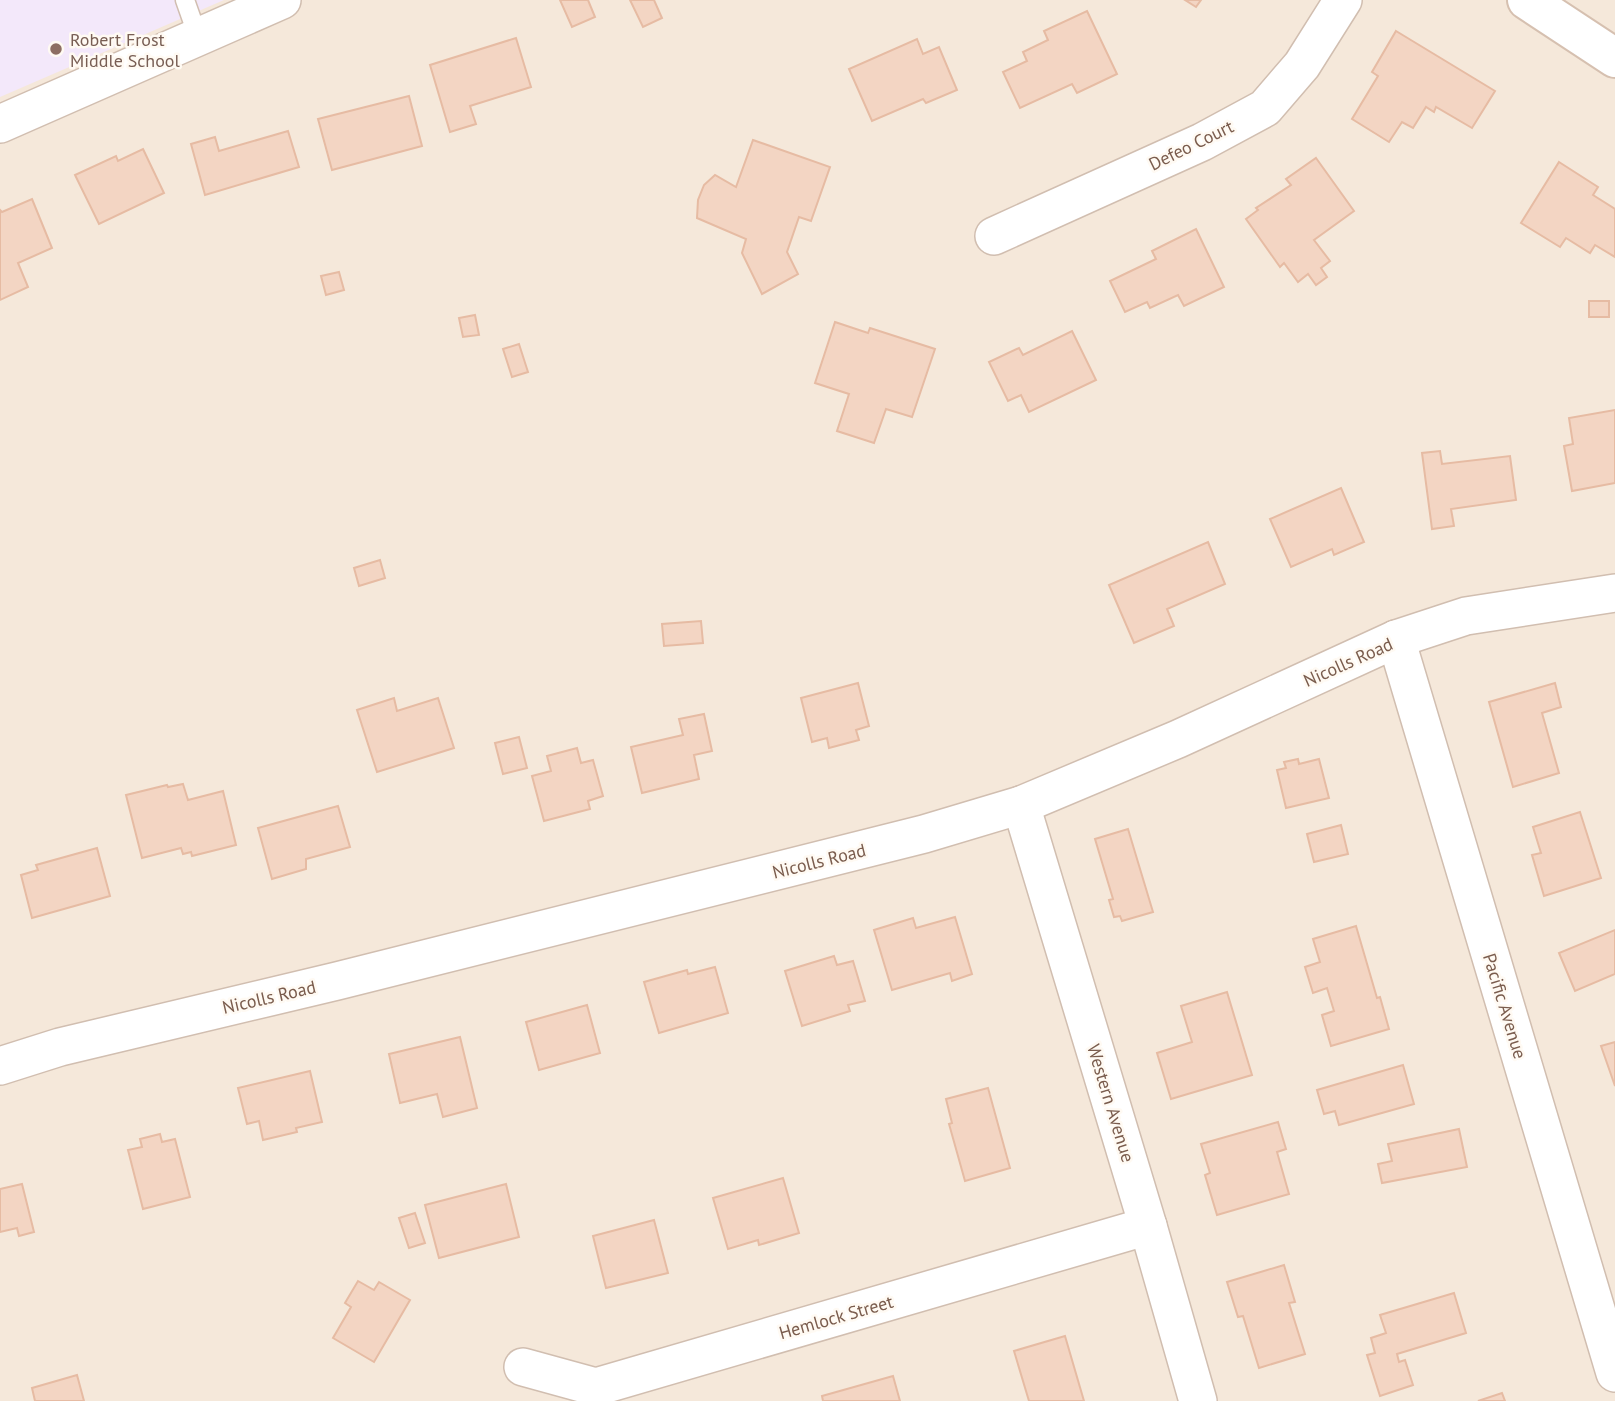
<svg xmlns="http://www.w3.org/2000/svg" width="1615" height="1401" viewBox="0 0 1615 1401" font-family="'PT Sans',sans-serif">
<style>
.residential{fill:#f5e8da}
.education{fill:#f3e8fa}
.building{fill:#f3d5c3;stroke:#e6bba3;stroke-width:2}
.lines{fill:none;stroke-linecap:round;stroke-linejoin:round}
.lane-casing{stroke:#d1beb0;stroke-width:21}
.street-casing{stroke:#d1beb0;stroke-width:40}
.secondary-casing{stroke:#d6c0b0;stroke-width:42}
.lane{stroke:#fff;stroke-width:18}
.street{stroke:#fff;stroke-width:37}
.secondary{stroke:#fff;stroke-width:38}
.education-dot{fill:#8d6e63;stroke:#fffaf3;stroke-width:2.5}
.labels{text-anchor:middle;dominant-baseline:central;stroke-width:5;stroke-linejoin:round;paint-order:stroke}
.education-label{font-size:18px;fill:#785e54;stroke:#fffaf3;text-anchor:start}
.street-label{font-size:18px;fill:#7a5c4d;stroke:#fffaf3}
</style>
<rect width="100%" height="100%" fill="#fdf6ec"/>
<rect class="residential" x="0" y="0" width="1615" height="1401"/>
<path class="education" d="M0,0H224L0,97Z"/>
<g class="building">
<path d="M560,0H588L595,17L572,27Z"/>
<path d="M630,0H654L662,18L643,27Z"/>
<path d="M1185,0H1201L1196,7Z"/>
<path d="M1087,11L1117,74L1077,93L1072,84L1020,108L1003,72L1027,61L1023,52L1048,40L1044,31Z"/>
<path d="M1396,31L1495,91L1472,128L1436,107L1434,112L1426,107L1413,128L1402,122L1389,142L1352,119L1378,76L1372,72Z"/>
<path d="M516,38L531,87L470,106L476,124L450,132L430,65Z"/>
<path d="M917,39L923,54L939,47L957,90L926,103L923,99L872,121L849,69Z"/>
<path d="M409,96L422,146L332,170L318,119Z"/>
<path d="M288,131L299,167L205,195L191,144L215,137L219,151Z"/>
<path d="M753,140L830,167L811,221L799,217L787,252L798,274L762,294L742,253L746,239L697,218L698,200L704,185L715,175L736,187Z"/>
<path d="M143,149L164,193L99,224L75,175L116,156L118,161Z"/>
<path d="M1316,158L1354,211L1314,240L1330,261L1321,268L1327,277L1316,285L1308,274L1298,282L1284,263L1280,267L1246,219L1258,210L1256,208L1291,185L1286,179Z"/>
<path d="M1559,162L1598,187L1593,195L1615,209V257L1595,245L1590,253L1566,238L1560,247L1521,223Z"/>
<path d="M32,199L52,248L18,263L28,287L0,300V210L2,212Z"/>
<path d="M1196,229L1224,287L1184,306L1178,295L1150,308L1147,302L1125,312L1110,281L1156,259L1152,251Z"/>
<path d="M339,272L344,290L326,295L321,276Z"/>
<rect x="1589" y="301" width="20" height="16"/>
<path d="M475,315L479,335L463,337L459,318Z"/>
<path d="M835,322L868,333L870,328L935,349L912,417L886,409L874,443L837,431L849,394L815,383Z"/>
<path d="M1072,331L1096,380L1029,412L1021,395L1008,401L989,362L1019,348L1023,355Z"/>
<path d="M519,344L528,372L512,377L503,349Z"/>
<path d="M1615,410V483L1572,491L1564,446L1573,444L1569,418Z"/>
<path d="M1440,451L1442,464L1510,456L1516,500L1451,509L1454,526L1432,529L1422,453Z"/>
<path d="M1341,488L1364,542L1334,555L1332,549L1291,567L1270,519Z"/>
<path d="M1208,542L1225,584L1167,609L1174,626L1134,643L1109,585Z"/>
<path d="M380,560L385,578L359,586L354,568Z"/>
<path d="M701,621L703,643L664,646L662,624Z"/>
<path d="M858,683L869,726L856,730L859,740L829,748L827,738L812,742L801,698Z"/>
<path d="M1555,683L1561,707L1542,713L1559,773L1513,787L1489,702Z"/>
<path d="M394,698L397,711L438,698L454,748L377,772L357,710Z"/>
<path d="M704,714L712,751L694,755L699,779L642,793L631,747L683,735L679,719Z"/>
<path d="M519,737L527,768L503,774L495,743Z"/>
<path d="M577,748L581,763L593,760L603,796L588,801L590,809L544,821L532,776L551,771L547,756Z"/>
<path d="M1298,759L1299,764L1319,759L1329,798L1286,808L1277,770L1286,768L1284,762Z"/>
<path d="M183,784L188,800L223,791L236,845L192,856L191,852L183,854L181,848L142,858L126,795L167,785L168,787Z"/>
<path d="M338,806L350,847L306,859V869L272,879L258,828Z"/>
<path d="M1580,812L1601,878L1544,896L1532,855L1541,853L1533,827Z"/>
<path d="M1341,825L1348,854L1314,862L1307,834Z"/>
<path d="M1128,829L1153,912L1122,921L1120,916L1114,917L1109,900L1113,899L1095,839Z"/>
<path d="M97,848L110,896L32,918L21,875L38,870L36,865Z"/>
<path d="M955,917L972,974L952,981L950,973L892,990L874,930L913,918L916,928Z"/>
<path d="M1356,926L1377,998L1380,997L1389,1029L1331,1046L1322,1015L1334,1011L1327,988L1313,993L1305,967L1320,962L1313,939Z"/>
<path d="M1615,930V974L1575,991L1559,953Z"/>
<path d="M834,956L837,965L853,961L865,1001L848,1005L850,1011L802,1026L785,971Z"/>
<path d="M715,967L728,1013L659,1033L644,982L687,970L688,974Z"/>
<path d="M1227,992L1252,1075L1171,1099L1157,1053L1192,1042L1181,1006Z"/>
<path d="M587,1005L600,1053L539,1070L526,1022Z"/>
<path d="M460,1037L477,1108L443,1117L437,1094L400,1103L389,1054Z"/>
<path d="M1615,1042V1086L1601,1046Z"/>
<path d="M1403,1065L1414,1104L1339,1125L1335,1111L1324,1114L1317,1090Z"/>
<path d="M310,1071L322,1122L296,1128L297,1132L263,1140L259,1121L247,1124L238,1088Z"/>
<path d="M988,1088L1010,1168L965,1181L949,1124L952,1123L946,1099Z"/>
<path d="M1278,1122L1286,1149L1277,1152L1289,1194L1217,1215L1205,1175L1210,1173L1201,1144Z"/>
<path d="M1459,1129L1467,1167L1382,1183L1378,1164L1392,1161L1388,1144Z"/>
<path d="M160,1134L162,1142L175,1139L190,1197L143,1209L128,1150L142,1147L140,1139Z"/>
<path d="M783,1178L799,1233L759,1245L758,1240L728,1249L713,1198Z"/>
<path d="M22,1184L34,1232L19,1236L17,1228L0,1232V1189Z"/>
<path d="M506,1184L519,1237L439,1258L425,1205Z"/>
<path d="M415,1213L425,1243L409,1248L399,1218Z"/>
<path d="M654,1220L668,1273L606,1288L593,1236Z"/>
<path d="M1284,1265L1295,1302L1289,1303L1305,1354L1259,1368L1243,1316L1238,1317L1227,1282Z"/>
<path d="M358,1281L374,1290L379,1282L410,1300L374,1362L333,1338L351,1307L345,1303Z"/>
<path d="M1454,1293L1466,1333L1397,1354L1399,1362L1405,1360L1413,1385L1380,1396L1367,1355L1375,1353L1371,1338L1386,1333L1380,1315Z"/>
<path d="M1065,1336L1084,1401H1029L1014,1351Z"/>
<path d="M77,1375L84,1401H35L32,1388Z"/>
<path d="M893,1376L900,1401H823L822,1396Z"/>
<path d="M1502,1393L1505,1401H1478Z"/>
</g>
<g class="lines">
<g class="lane-casing">
<path id="lane" d="M185,0L198,37"/>
</g>
<g class="street-casing">
<g id="street">
<path d="M0,124L282,0"/>
<path d="M994,236L1202,142L1265,108L1302,65L1343,0"/>
<path d="M1396,639L1615,1373"/>
<path d="M1021,805L1148,1226L1198,1401"/>
<path d="M0,1066L60,1047L337,981L924,834L1021,805L1178,739L1396,639L1466,616L1615,593"/>
<path d="M523,1367L596,1387L1148,1226"/>
</g>
</g>
<g class="secondary-casing">
<path id="secondary" d="M1527,0L1615,58"/>
</g>
<use href="#lane" class="lane"/>
<use href="#street" class="street"/>
<use href="#secondary" class="secondary"/>
</g>
<circle class="education-dot" cx="56" cy="49" r="7"/>
<g class="labels">
<g class="education-label">
<text x="70" y="39">Robert Frost<tspan x="70" dy="21">Middle School</tspan></text>
</g>
<g class="street-label">
<text transform="translate(1191 145) rotate(-26)">Defeo Court</text>
<text transform="translate(1348 662) rotate(-24)">Nicolls Road</text>
<text transform="translate(819 861) rotate(-14)">Nicolls Road</text>
<text transform="translate(269 997) rotate(-13)">Nicolls Road</text>
<text transform="translate(1505 1006) rotate(73)">Pacific Avenue</text>
<text transform="translate(1111 1103) rotate(73)">Western Avenue</text>
<text transform="translate(836 1317) rotate(-16)">Hemlock Street</text>
</g>
</g>
</svg>
